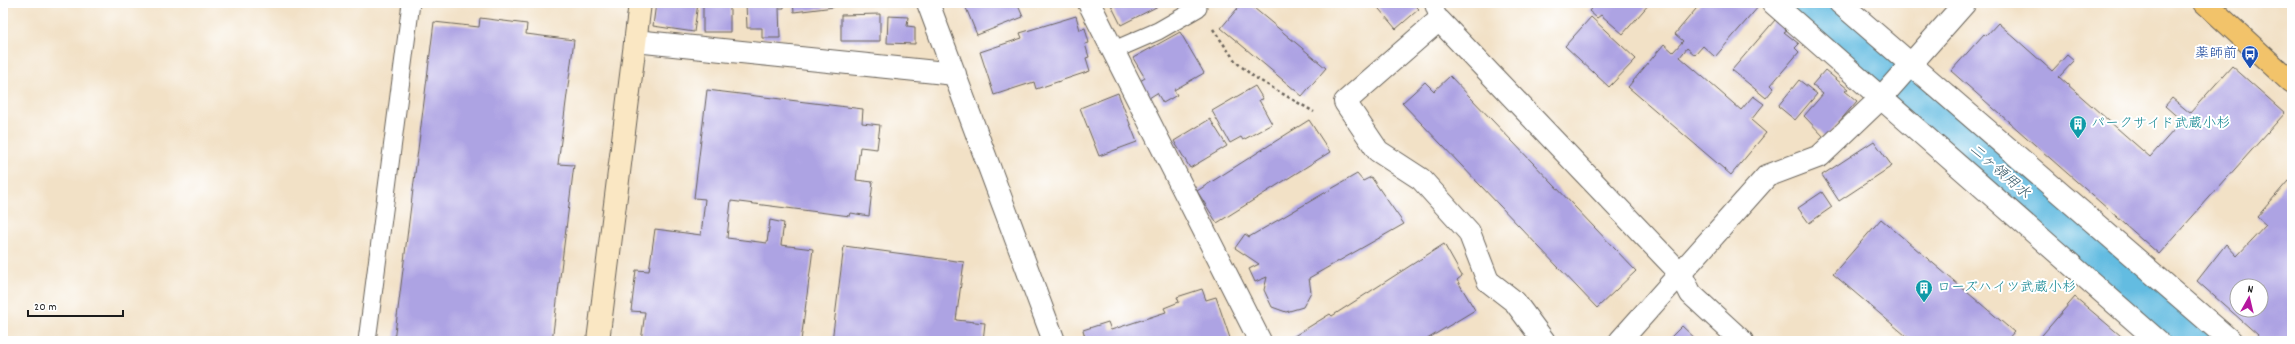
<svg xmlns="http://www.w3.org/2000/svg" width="2295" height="344" viewBox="0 0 2295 344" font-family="Dekko,'Klee One',sans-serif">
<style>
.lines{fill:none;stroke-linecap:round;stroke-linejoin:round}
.river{stroke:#64bce1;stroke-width:57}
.building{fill:#ada3e3;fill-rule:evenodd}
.lane-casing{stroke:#676158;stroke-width:19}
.street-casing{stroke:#676158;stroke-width:24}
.secondary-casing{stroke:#676158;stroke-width:24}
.highway-casing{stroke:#676158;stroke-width:24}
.path{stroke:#676158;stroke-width:2.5;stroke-dasharray:3 3;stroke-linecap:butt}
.lane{stroke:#fff;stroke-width:17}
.street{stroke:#fff;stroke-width:22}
.secondary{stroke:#fae7c3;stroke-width:22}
.highway{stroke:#f2c36a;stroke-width:22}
.labels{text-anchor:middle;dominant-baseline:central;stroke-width:4;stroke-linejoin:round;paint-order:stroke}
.transit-label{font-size:14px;fill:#164399;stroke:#fff;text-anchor:end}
.culture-label{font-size:14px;fill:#0d838f;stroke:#fff;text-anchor:start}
.water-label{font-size:15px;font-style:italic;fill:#395c6b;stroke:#fff}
</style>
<rect width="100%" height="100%" fill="#fff"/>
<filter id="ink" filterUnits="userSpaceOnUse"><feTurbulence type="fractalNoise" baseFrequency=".025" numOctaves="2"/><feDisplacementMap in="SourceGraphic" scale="8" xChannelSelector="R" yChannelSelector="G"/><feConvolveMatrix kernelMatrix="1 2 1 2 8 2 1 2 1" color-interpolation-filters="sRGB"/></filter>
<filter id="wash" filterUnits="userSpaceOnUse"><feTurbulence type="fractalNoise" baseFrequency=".012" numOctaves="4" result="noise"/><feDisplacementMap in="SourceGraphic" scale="16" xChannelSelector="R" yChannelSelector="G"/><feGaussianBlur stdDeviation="0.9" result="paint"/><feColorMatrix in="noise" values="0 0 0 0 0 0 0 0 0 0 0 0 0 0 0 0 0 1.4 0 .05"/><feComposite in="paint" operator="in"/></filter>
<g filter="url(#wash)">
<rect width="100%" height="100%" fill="#f2e1c6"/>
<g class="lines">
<path class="river" d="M1806,3L2192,341"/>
</g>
<g id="blocks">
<g class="building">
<path d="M656,3H698L694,32L653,26Z"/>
<rect x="703" y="3" width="27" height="29"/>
<path d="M746,3H784V8H779L780,38H762V28H747Z"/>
<path d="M793,3H833L834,7L794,12Z"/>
<path d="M964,3H1017L1023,17L977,35Z"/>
<path d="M1110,3H1164L1121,25Z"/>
<path d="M1242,3H1248L1326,68L1302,96L1221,28Z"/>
<path d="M1374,3H1413L1419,9L1396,29Z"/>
<path d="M1596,3H1650L1623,34L1601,15L1597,18L1589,11Z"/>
<path d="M1701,3H1756L1759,6L1715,57L1703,46L1695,55L1687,48L1680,57L1741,110L1753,96L1764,104L1751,120L1766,133L1731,175L1628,87L1664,44L1673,52L1683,41L1675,34Z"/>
<path d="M880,14V41H841V15Z"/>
<path d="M888,16L908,17L907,26L915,27V44L887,43Z"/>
<path d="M1076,16L1080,30L1085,28L1089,43L1085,44L1089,57L1086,58L1090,71L1036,89L1034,82L994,95L980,52L1022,38L1020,33Z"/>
<path d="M1591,17L1636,59L1609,87L1565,46Z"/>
<path d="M480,18L527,24L526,34L574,40L558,164L574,165L552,341H394L434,22L479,27Z"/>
<path d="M1775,20L1787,30L1784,32L1799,44L1795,48L1799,52L1771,85L1774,88L1766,98L1732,70Z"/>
<path d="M1998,23L2052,71L2067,55L2074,61L2059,77L2150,157L2182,121L2165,106L2172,98L2190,113L2232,66L2285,113L2159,254L1951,71L1984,34L1986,36Z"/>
<path d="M1180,32L1204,73L1174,90L1177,95L1163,103L1157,93L1149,98L1140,81L1145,78L1133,58Z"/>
<path d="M1825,70L1848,89L1845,91L1857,101L1825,138L1804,116L1823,94L1812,85Z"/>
<path d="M1450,76L1636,271L1597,308L1402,103L1425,82L1434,91Z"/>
<path d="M1799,80L1817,94L1795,120L1778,106Z"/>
<path d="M1255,86L1263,99L1259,100L1272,124L1243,140L1241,137L1230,143L1212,111Z"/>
<path d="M707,90L863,109L862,123L880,125L877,149L860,147L856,180L873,182L869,216L851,213L850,216L731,201L727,238L767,243L770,220L784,223L781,245L813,249L801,341H641L645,312L631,311L636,270L649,271L655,229L701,235L705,199L694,198Z"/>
<path d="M1118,93L1137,142L1099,156L1080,108Z"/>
<path d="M1210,119L1227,146L1190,168L1174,141Z"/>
<path d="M1309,120L1330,152L1217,223L1197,191Z"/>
<path d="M1874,141L1892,166L1839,201L1822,175Z"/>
<path d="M1357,174L1363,181L1371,177L1404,224L1309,278L1311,292L1303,307L1286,312L1272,307L1264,290L1267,277L1255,282L1249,269L1259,264L1235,248L1245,234L1249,237Z"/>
<path d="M2288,181L2292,184V341H2253L2258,335L2197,281L2226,244L2237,256L2266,225L2257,217ZM2237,286H2261V310H2237Z"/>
<path d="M1822,192L1832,207L1809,223L1798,208Z"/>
<path d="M1881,219L2014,332L2006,341H1912L1833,274Z"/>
<path d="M1444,244L1462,276L1457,280L1475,310L1424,341H1293L1291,338L1330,314L1332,316Z"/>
<path d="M844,246L964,262L956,320L985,323L983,341H832Z"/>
<path d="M1202,289L1206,300L1216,297L1231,341H1086L1083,330L1108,322L1111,330L1166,312L1164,308L1179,302L1177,297Z"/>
<path d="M2075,297L2127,341H2037Z"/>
<path d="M1682,326L1698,341H1667Z"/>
</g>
</g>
</g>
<g filter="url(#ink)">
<use href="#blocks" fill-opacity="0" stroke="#676158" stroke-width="1"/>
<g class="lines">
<g class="lane-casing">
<g id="lane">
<path d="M1433,3L1439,20"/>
<path d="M1112,51L1158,31L1198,8"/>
<path d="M367,341L411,3"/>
</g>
</g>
<g class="street-casing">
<g id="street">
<path d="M928,3L1054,341"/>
<path d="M1089,3L1260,341"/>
<path d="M1773,3L2158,341"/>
<path d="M1840,3L2231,341"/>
<path d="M635,41L955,74"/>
<path d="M1544,341L1515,302L1488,281L1469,232L1421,179L1378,151L1345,102L1439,20L1680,273L1691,294L1742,341"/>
<path d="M1620,341L1767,176L1820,156L1880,99L1965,3"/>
</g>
</g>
<g class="secondary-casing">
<path id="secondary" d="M598,341L640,3"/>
</g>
<g class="highway-casing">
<path id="highway" d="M2205,3L2292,83"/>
</g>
<path class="path" d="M1213,29L1236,62L1254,77L1314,112"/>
<use href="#lane" class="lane"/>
<use href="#street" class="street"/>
<use href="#secondary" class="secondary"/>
<use href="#highway" class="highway"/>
</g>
</g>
<defs>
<g id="bus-pin" transform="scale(0.9)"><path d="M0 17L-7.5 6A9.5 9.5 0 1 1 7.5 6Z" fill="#1a4fb4" stroke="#fff"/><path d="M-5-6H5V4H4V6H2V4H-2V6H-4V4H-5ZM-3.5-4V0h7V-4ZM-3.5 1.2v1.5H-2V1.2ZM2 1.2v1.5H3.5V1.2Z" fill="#fff"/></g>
<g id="building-pin" transform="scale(0.9)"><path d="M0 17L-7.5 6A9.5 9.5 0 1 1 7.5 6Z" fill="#0f9aa8" stroke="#fff"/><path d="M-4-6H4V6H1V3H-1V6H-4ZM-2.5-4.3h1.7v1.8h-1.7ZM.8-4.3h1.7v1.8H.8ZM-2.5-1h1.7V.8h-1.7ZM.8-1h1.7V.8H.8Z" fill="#fff"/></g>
</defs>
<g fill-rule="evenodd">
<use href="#bus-pin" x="2250" y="54"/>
<use href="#building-pin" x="2078" y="124"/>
<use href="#building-pin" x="1924" y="288"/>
</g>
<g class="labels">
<g class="transit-label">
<text x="2237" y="54">薬師前</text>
</g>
<g class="culture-label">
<text x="2091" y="124">パークサイド武蔵小杉</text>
<text x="1937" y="288">ローズハイツ武蔵小杉</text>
</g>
<g class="water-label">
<text transform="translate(1999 172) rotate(41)">二ヶ領用水</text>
</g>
</g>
<rect width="2295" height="344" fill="none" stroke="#fff" stroke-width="16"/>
<g transform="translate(2249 298) rotate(8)"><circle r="19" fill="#ffffff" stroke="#a4a4a4"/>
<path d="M0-3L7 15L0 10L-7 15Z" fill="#b5179e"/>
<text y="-6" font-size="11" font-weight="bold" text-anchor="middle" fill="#1c1c1c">N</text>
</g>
<path d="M28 310v6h95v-6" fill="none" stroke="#1c1c1c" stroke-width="2"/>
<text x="34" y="310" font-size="12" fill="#1c1c1c" stroke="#ffffff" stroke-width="3" paint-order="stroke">20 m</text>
</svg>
